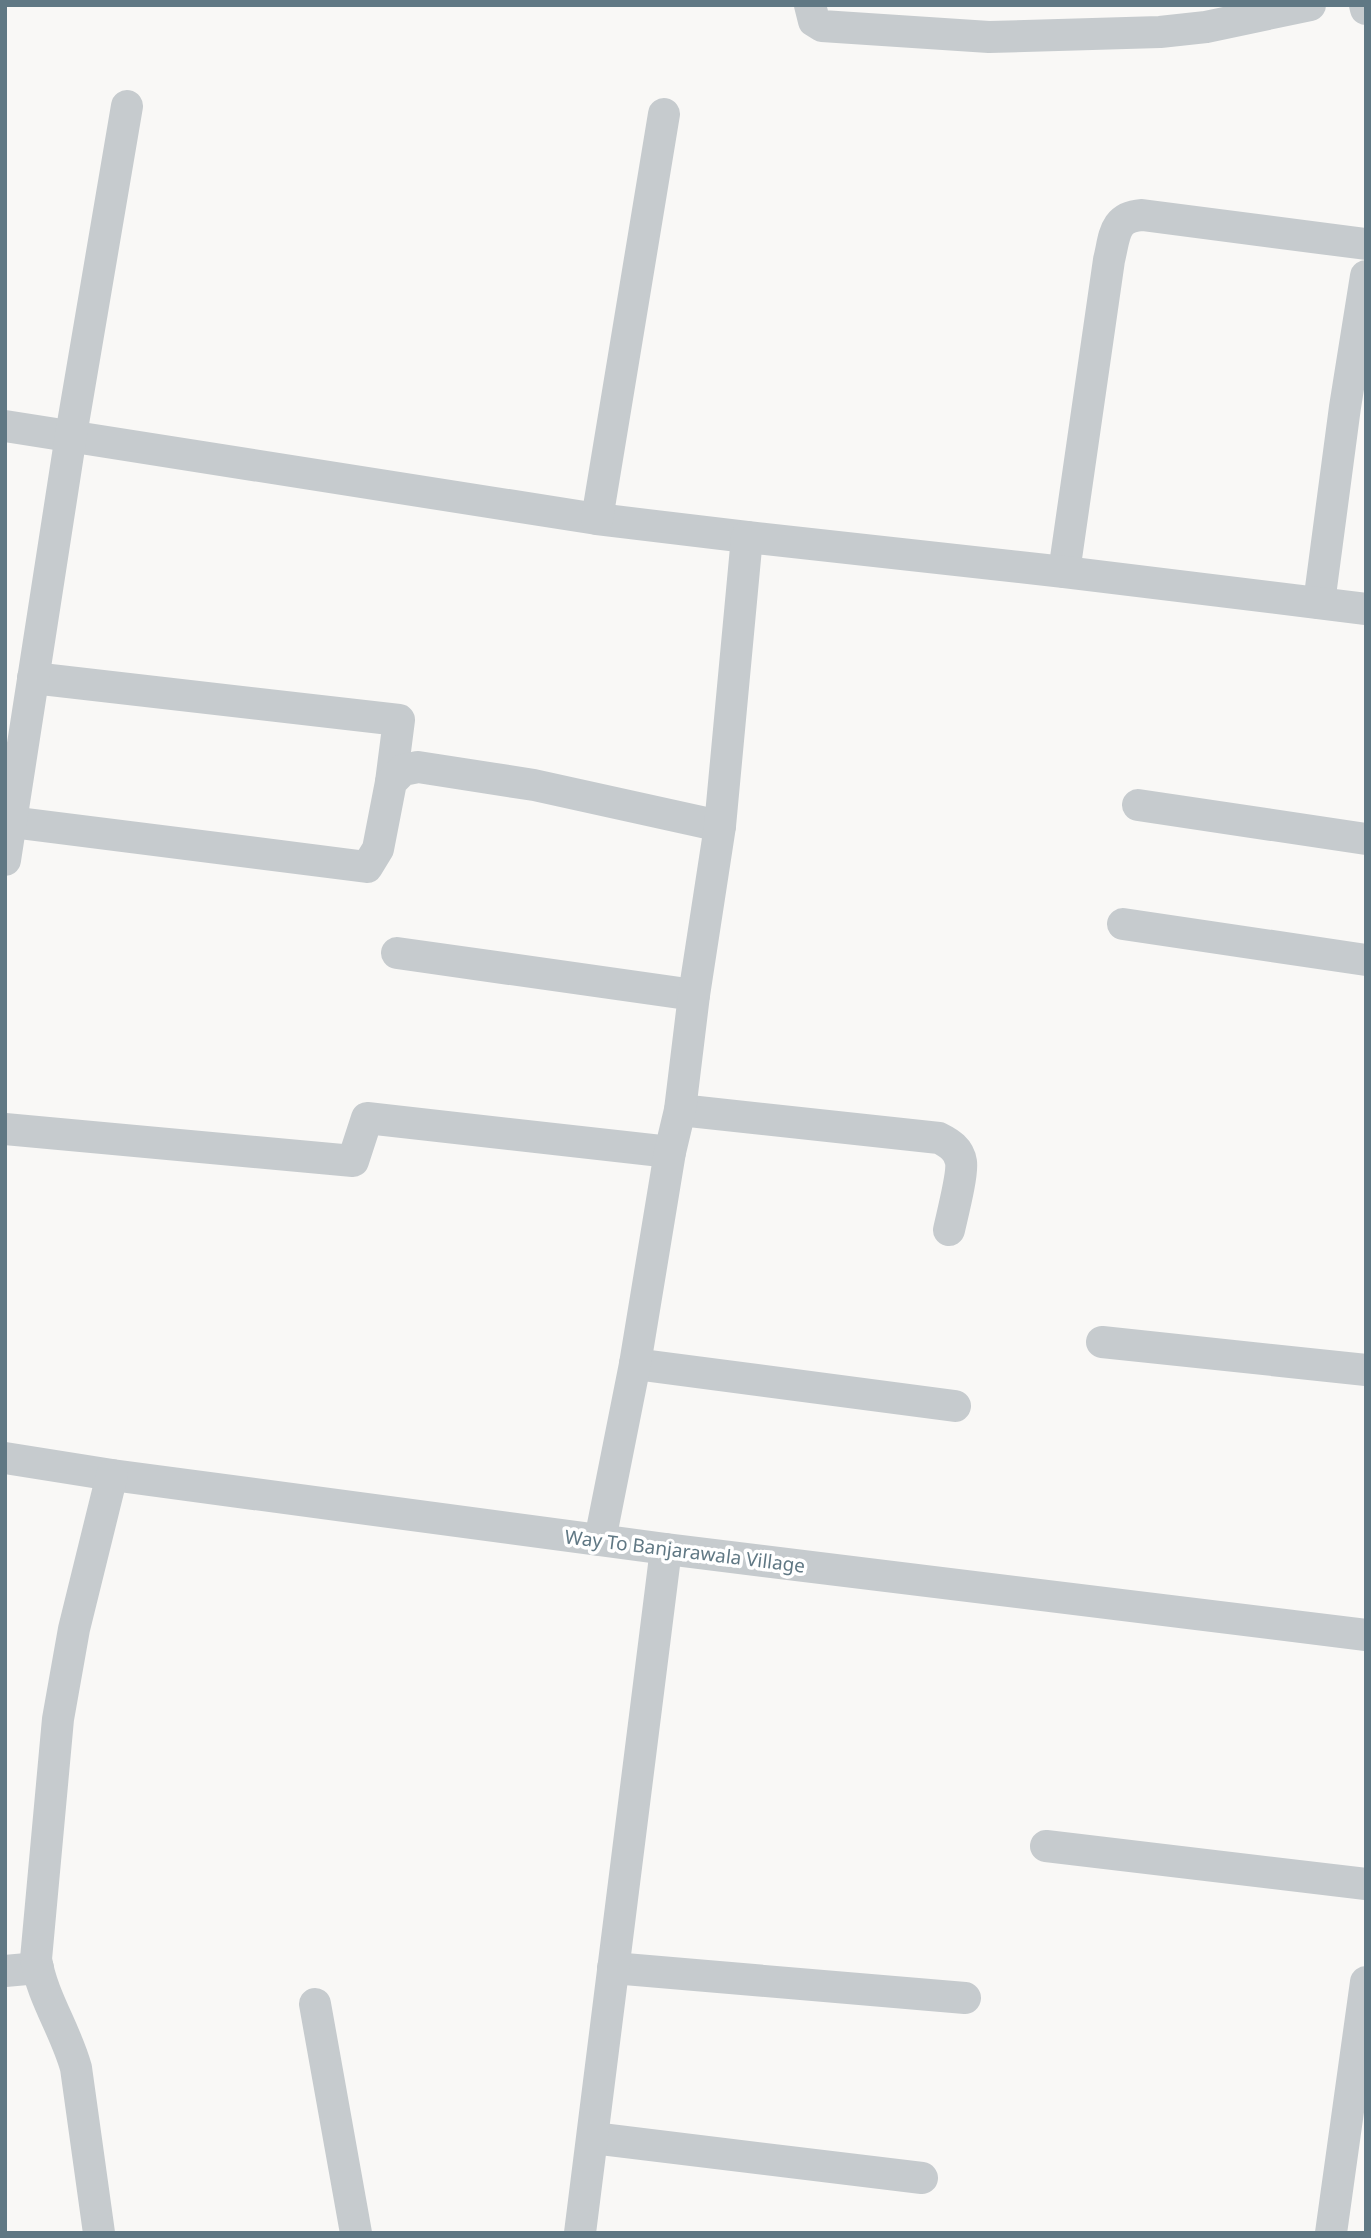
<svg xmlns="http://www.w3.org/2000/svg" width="1371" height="2238" viewBox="0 0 1371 2238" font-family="'Noto Sans',sans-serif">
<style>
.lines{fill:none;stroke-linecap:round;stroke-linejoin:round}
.street{stroke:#c6cbce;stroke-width:32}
.labels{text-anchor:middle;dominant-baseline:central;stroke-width:7;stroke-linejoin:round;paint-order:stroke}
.street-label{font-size:19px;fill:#607884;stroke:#fff}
</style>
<rect width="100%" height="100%" fill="#f9f8f6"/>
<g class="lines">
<g class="street">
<path d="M810,5L814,21L822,26L989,37L1160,32L1206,27L1310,5"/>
<path d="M1365,5L1366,9"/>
<path d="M5,426L597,519L747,537"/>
<path d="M597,519L664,114"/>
<path d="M1064,572L1109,260C1115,236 1113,217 1142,215L1366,244"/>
<path d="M1319,603L1345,407L1366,276"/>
<path d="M33,678L399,720L391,782"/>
<path d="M1138,805L1366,839"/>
<path d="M11,822L367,867L378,849L391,782L403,770L418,767L534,785L720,826"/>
<path d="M5,860L71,435L127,106"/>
<path d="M1123,924L1366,960"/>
<path d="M397,953L694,995"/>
<path d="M680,1110L939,1138C949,1143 959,1149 961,1162C963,1174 952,1216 949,1230"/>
<path d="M5,1129L353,1161L367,1118L670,1152"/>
<path d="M1102,1342L1366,1370"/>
<path d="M635,1364L955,1406"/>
<path d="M5,1458L112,1475L666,1549L1366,1635"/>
<path d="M600,1540L635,1364L670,1152L680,1110L694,995L720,826L747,537L1064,572L1366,609"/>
<path d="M1046,1846L1366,1884"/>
<path d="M613,1968L965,1998"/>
<path d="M5,1971L38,1968"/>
<path d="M315,2004L356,2233"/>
<path d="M593,2138L922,2178"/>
<path d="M99,2233L76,2068C66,2031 42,1997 36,1959L58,1719L74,1629L112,1475"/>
<path d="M580,2233L666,1549"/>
<path d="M1331,2233L1366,1982"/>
</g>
</g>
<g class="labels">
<g class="street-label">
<text transform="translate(685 1551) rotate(7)">Way To Banjarawala Village</text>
</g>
</g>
<rect width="1371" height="2238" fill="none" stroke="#607884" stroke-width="14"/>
</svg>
